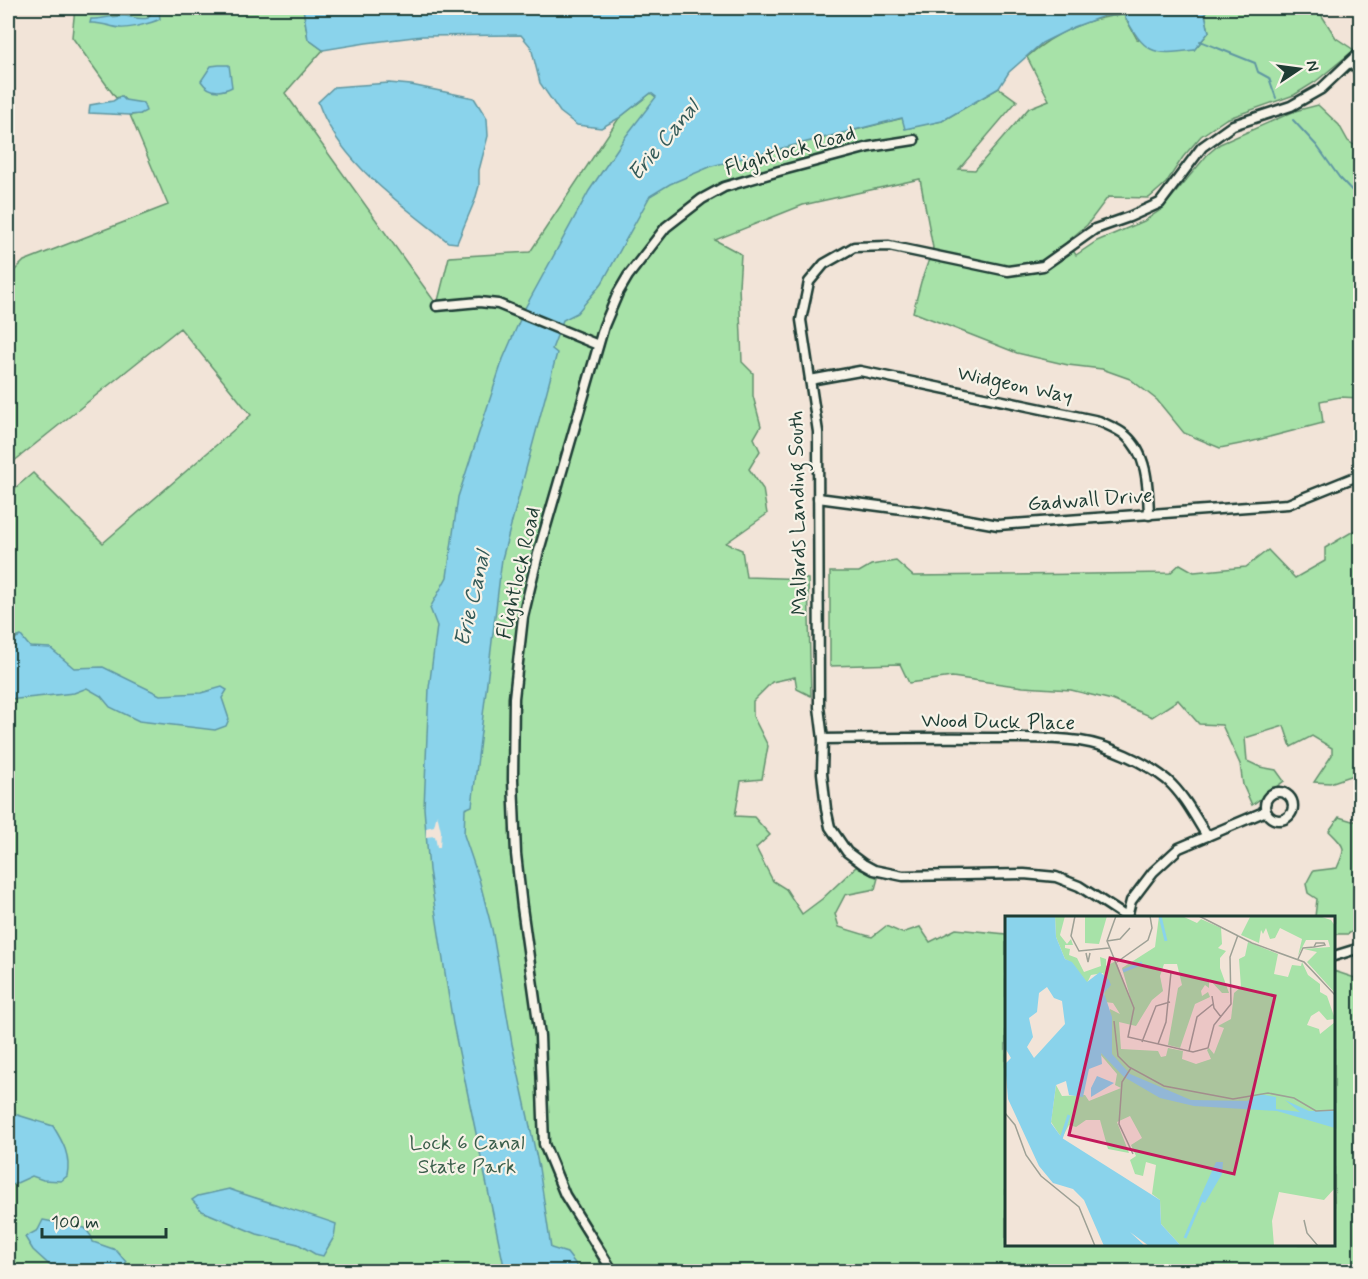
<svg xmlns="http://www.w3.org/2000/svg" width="1368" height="1279" viewBox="0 0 1368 1279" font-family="Mynerve,sans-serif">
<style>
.green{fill:#a7e2a8;stroke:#63906e;stroke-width:1.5}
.water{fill:#8ad3eb;stroke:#5f97a2;stroke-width:1.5}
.pier{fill:#f2e4d8}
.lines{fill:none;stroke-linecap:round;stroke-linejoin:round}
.stream{stroke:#5f97a2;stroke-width:2}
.minor-casing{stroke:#1f3d34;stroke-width:13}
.minor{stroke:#f7f3e8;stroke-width:8}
.labels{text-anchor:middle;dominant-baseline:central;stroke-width:4.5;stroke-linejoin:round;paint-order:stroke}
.street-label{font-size:21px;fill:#1f3d34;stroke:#f7f3e8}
.park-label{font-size:21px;fill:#3a5e4b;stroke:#f7f3e8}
.water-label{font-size:22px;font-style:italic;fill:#345b59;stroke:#f7f3e8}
.inset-river{fill:none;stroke:#8ad3eb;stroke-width:3}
.inset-road{fill:none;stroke:#9ea196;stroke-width:1.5}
.view{fill:#c2185b;fill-opacity:0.15;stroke:#c2185b;stroke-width:3}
.inset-edge{fill:none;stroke:#1f3d34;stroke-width:3}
</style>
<rect width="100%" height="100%" fill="#f2e4d8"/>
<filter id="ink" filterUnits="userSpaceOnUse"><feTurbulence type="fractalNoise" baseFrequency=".0167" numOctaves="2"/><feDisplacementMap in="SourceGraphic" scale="12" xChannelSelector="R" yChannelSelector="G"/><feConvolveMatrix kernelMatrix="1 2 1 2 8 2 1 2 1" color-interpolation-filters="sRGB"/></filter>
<g filter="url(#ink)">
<g class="green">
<path d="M75,8H303L308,39L323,50L285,93L437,305L449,257L530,252L619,118L651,93L656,97L824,138L903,118L905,128L942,121L999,88L1017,101L959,169L975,170L1029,108L1049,100L1027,57C1054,33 1088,17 1124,15L1137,39L1194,50L1209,32L1205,14L1208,8H1317L1336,38L1354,50L1315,82L1294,95L1226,119L1201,136L1183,157L1166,183L1149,198L1108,197L1087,225L1067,242L1076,255L1097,241L1144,221L1162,209L1208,154L1220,144L1295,111L1318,105L1339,125L1348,141L1360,149V398L1340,397L1320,401L1323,423L1250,442L1220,448L1184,433L1157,400L1130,379L1102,369L1068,365L1017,353L913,312L921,282L933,248L920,179L803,205L715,240L741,254L739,286L742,362L753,373V396L761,426L754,438L760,451L749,469L763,489L767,514L726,543L742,550L746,577L808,579L811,696L797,689L795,677L772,682L753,701V716L768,746L762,779L741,781L735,816L754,817L770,835L756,848L773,881L786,889L802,914L822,899L856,867L878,878L875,889L845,895L835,914L839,927L872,937L886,926L902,933L920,927L930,942L956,929L1006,934V1244H1334V971L1355,978L1360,982V1271H8V494L33,473L103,543L251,415L180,328L8,466V277L24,261L168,205L130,115L140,114L121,96L116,98L72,37Z"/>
<path d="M1360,527V773L1330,783L1314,782L1332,755V748L1312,736L1291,747L1284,726L1245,738L1247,761L1260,767L1276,770L1284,781L1252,805L1243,785L1240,764L1222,725L1199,724L1178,700L1152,717L1112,700L1071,690L1023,687L952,677L909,683L900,664L830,666V572H859L871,565L896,561L913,576L1170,573L1180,564L1194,572L1246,567L1268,550L1295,578L1325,561V548Z"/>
<path d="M1339,817L1352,821H1360V895L1355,899L1360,910V927L1348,934H1334V918L1315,917L1317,899L1308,893L1306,884L1313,871L1337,868C1347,847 1345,847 1329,831Z"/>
</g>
<g class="water">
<path d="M154,8L159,10L160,19C152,23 129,29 120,28C110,27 101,22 90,23L91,19C102,19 114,15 125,16C134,17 139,20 148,18Z"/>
<path d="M303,8H1208L1205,14L1209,32L1194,50C1151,56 1145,53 1124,15L1104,16L1074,27L1042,43L1009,72L999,88L942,121L905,129L902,118L712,166L670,184L650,196L602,283L577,313L563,320L552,349L557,353L502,559L472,806L465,809L464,835L479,879L492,929L512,1044L539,1168L551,1248L567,1253L581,1271H505L453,1024L429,870L424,808L429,688L437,626L430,608L447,577L458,497L503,359L525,308L589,191L626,136L656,97L651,93L619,118L601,128L577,125L560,112L540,83L531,47L521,35L422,36L366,43L323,50L308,39Z"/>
<path d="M219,65H229L232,87C220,93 209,93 201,81L211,66Z"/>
<path d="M389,83L411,85L474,98L487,119L488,136L479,170V186L475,200L457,243L448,242C400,203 339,162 318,102L334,87Z"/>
<path d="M121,96L125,100L143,103L146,111L140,114L130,115L89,113L90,105L113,101Z"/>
<path d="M21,636L30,647L50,648L74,668L103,667L160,695L201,693L222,687L227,690L222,698L229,719L226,726L215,730L139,721L110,707L101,696L87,688L74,693L17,699L8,698V641Z"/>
<path d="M8,1112L53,1126C63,1142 71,1156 67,1176L61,1181L43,1180L32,1176L8,1187Z"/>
<path d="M229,1189C265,1202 301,1211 336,1224L334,1237L323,1256L315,1254L298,1244L257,1234L202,1211L192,1200L198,1196Z"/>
<path d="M43,1220L85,1228L91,1236L93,1242L116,1250L126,1262L124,1271H56L33,1250L25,1237L38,1230Z"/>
</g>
<path class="pier" d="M437,814L441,831L440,847H437L435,836L426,837V828L434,826Z"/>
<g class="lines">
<g class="stream">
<path d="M1200,41L1255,63L1258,72L1269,78L1276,98"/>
<path d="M1293,120L1317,146L1339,177L1360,199"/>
</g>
<g class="minor-casing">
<g id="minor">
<path d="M1350,63L1360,71"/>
<path d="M437,306L479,302L498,304L598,345"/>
<path d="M810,380L860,371L1099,421C1107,425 1118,429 1125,435C1148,454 1148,487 1149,515"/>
<path d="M818,498L925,512L998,525L1288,504L1360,475"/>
<path d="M823,739C881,738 939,737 997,738C1025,738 1053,737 1080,741C1108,745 1145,762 1167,780C1184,795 1195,817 1207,836"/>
<circle cx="1279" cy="806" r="14"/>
<path d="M1127,917L1131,901L1153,872L1179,848L1266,811"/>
<path d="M1128,918L1079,886L1056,877L1024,874L903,876L874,870L863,864L847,852L830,827L826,809L822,773L823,739L819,707L818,432L801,320L809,282L824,264L854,247L889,246L1008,271L1043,266L1095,229L1129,217L1160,203L1202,147L1233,125L1291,106L1321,89L1360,52"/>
<path d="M1334,956L1360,948"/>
<path d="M613,1272L565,1195L544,1144L540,1036L522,907L516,854L513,780L514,698L523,617L538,554L604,326L618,293L628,276L666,227L702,199L724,187L779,171L869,147L914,140"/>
</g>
</g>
<use href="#minor" class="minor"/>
</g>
</g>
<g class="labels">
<g class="street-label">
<text transform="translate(790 151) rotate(-16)">Flightlock Road</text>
<text transform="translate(1015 385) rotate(12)">Widgeon Way</text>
<text transform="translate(1090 500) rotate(-4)">Gadwall Drive</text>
<text transform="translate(798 513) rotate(-91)">Mallards Landing South</text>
<text transform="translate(519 573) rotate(-77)">Flightlock Road</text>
<text transform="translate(998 722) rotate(1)">Wood Duck Place</text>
</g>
<g class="park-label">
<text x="467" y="1143">Lock 6 Canal<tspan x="467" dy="24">State Park</tspan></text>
</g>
<g class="water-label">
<text transform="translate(664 141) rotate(-50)">Erie Canal</text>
<text transform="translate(473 599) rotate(-77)">Erie Canal</text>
</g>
</g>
<g transform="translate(1005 916)">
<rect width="330" height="330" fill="#f2e4d8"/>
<path d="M50,0H60L55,19L62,28L66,23L68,29H60V32L65,33L64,39L72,42L79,56L96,50L95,41L101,43V50L111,45L127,88L117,52L150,31L154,0H177L192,7L196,3L216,12L217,28L213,32L221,35L215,42V52L224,77H217L204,63V72L200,69L196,75L197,80L203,76L205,81L190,88L175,132L163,129L173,72L177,69L172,48H159L155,60L158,75L147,84L131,110L114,106L116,133L153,135L156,141L161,140L163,132L178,135L177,143L191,148L206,143L202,134L204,132L209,138L219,112L213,110L226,103L229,77L236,71L234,43L240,40L243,26L273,38L269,58L283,61L287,49L296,50L297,46L303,59L315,68V76L322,80L330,103L322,104L314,95L306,100L302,109L314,113L315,118L330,106V272L319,284L274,276L267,305L269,330H176L156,308L155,284L147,278L151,249L141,246L138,260L130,258L125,244L131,240L126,229L137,222L125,200L112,206L124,237L103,233L95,204H81L71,211L64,209L57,222L54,218L46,206L51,169L57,180L80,179L84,185L116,172L110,169L112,158L95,138L106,132L105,93L115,98L108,87L100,86L99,74L103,73L98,57L86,59L82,67L67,47L60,43L51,21ZM80,0H102L94,28L80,27ZM239,0H314L326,4L330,10V77L302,46L312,36L299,33L325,31L323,24H301L293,40L297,23L275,12L270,22L265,23L261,12L258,18L256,14L254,27L236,19L245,1Z" fill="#a7e2a8"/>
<path d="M0,0H50L51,21L60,43L67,46L82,66L95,56L104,64L106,69L99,77L107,101V138L125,158L186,184L242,185L254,178L271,181V193L295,196L280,184L304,195H330V212L272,195L189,190L155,182L119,161L96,137L97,148L84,153L78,181L64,179L61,165L51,169L46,207L57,222L155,284L156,308L176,330H144L125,316L140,330H99L79,284L68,273L48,267L34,250L3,183L0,148L6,142L0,132ZM42,71L49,82L57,85L60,108L29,142L22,131L28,121L24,102L32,96L34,77ZM92,160L109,167L86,181V172ZM211,246H218L217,258L200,287L194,284Z" fill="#8ad3eb" fill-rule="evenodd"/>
<path class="inset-river" d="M155,0L161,25M118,55L137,47M56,223L64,199M180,322L196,285"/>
<path class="inset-road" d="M70,0L66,20L74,35L104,32M111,0L102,25L129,92L123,121L188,136L203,132L209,109L226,88L225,41L233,19M194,0L247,27L299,46L330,79M102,25L115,23L125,12M311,27H319L320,29L309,31ZM81,37L83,46L85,37M293,43L298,32L309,31M112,46L143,24L147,12L145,0M207,80L209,92L216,101M109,105L113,140L124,151L159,170L228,183L263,177L289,182L311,195L330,194M137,126L151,90L165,86M153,128L161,106L166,56M184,135L192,101L208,88M126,152L117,166L114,208L128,238M0,197L10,209L21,239L36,260L74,291L90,330M299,304L302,317L313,330"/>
<path class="view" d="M105,42L270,80L229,258L64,219Z"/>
<rect width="330" height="330" class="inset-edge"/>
</g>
<rect width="1368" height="1279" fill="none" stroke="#f7f3e8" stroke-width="30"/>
<rect x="15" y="15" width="1338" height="1249" fill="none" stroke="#1f3d34" stroke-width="2" filter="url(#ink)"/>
<g transform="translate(1299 69) rotate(77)" stroke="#f7f3e8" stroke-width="4.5" paint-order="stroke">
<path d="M0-4.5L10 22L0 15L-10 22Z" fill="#1f3d34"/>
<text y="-9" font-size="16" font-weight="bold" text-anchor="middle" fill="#1f3d34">N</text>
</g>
<path d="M42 1228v9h124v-9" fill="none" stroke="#1f3d34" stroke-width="3"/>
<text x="51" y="1228" font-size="18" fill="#1f3d34" stroke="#f7f3e8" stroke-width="4.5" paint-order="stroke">100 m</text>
</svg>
